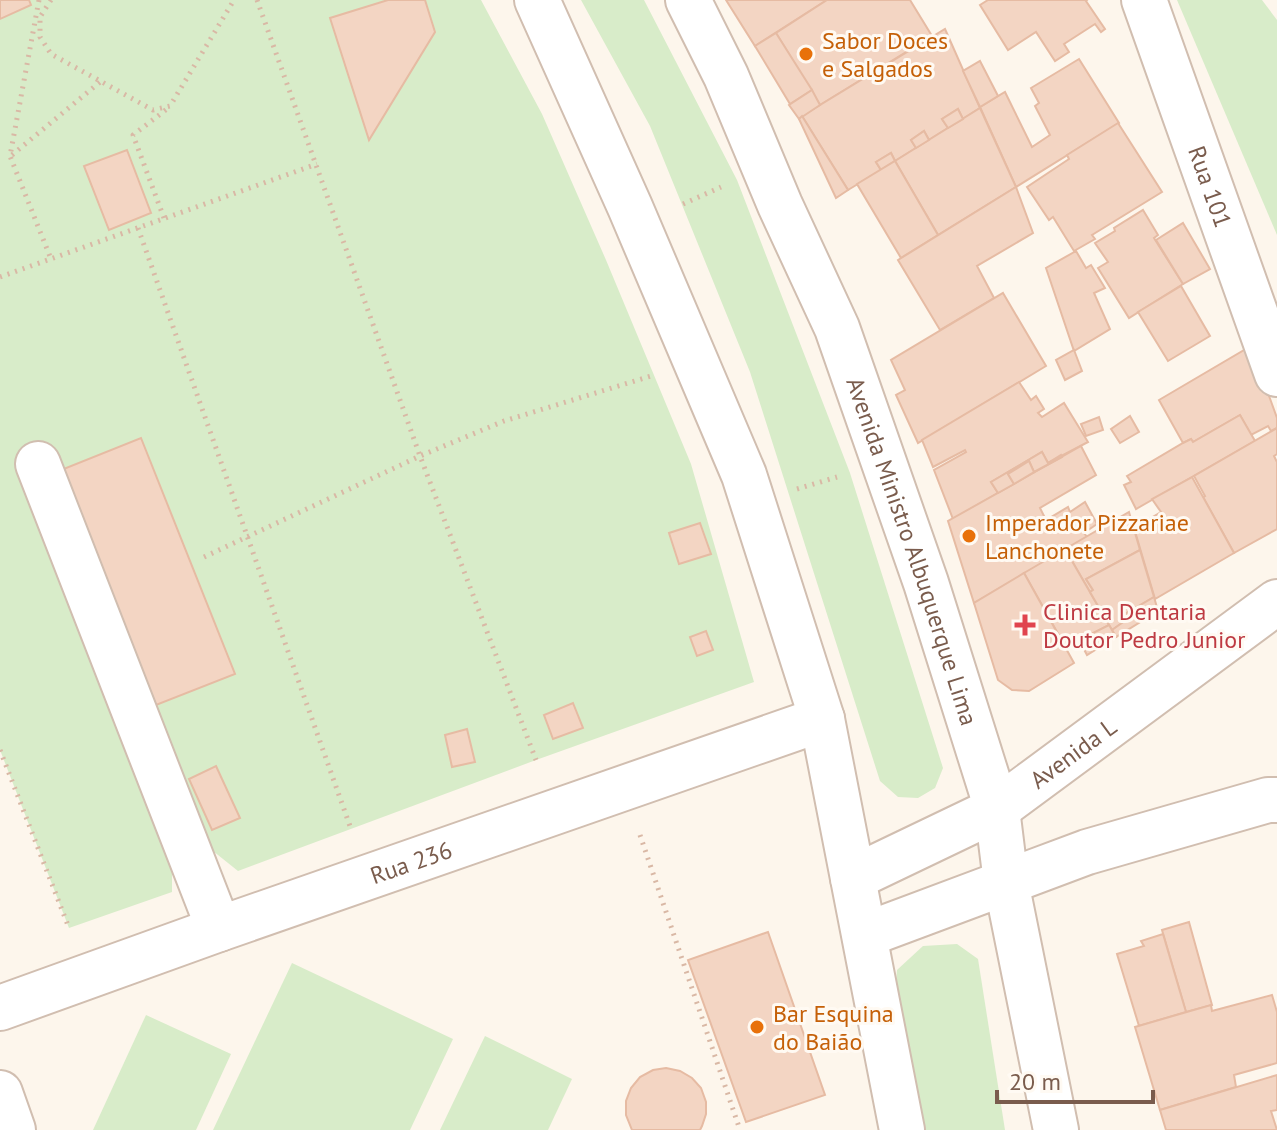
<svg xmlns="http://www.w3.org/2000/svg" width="1277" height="1130" viewBox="0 0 1277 1130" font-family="'PT Sans',sans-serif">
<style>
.green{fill:#d8ecc9}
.building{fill:#f3d5c3;stroke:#e6bba3;stroke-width:2}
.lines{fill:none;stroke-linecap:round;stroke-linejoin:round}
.minor-casing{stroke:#d1beb0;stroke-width:48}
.path{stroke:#d9b8a5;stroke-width:5;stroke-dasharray:2 6;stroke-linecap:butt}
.minor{stroke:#fff;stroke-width:44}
.food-dot{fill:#e8710a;stroke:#fffaf3;stroke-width:3}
.health-dot{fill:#e0444e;stroke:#fffaf3;stroke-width:3}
.labels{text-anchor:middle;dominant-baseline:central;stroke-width:6;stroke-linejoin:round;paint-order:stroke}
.food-label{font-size:24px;fill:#c56008;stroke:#fffaf3;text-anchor:start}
.street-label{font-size:24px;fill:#7a5c4d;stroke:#fffaf3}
.health-label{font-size:24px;fill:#be3a42;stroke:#fffaf3;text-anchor:start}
</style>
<rect width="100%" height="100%" fill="#fdf6ec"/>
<g class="green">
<path d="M0,0H481L542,114L606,260L691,464L754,682L536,760L238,871L208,847L28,470L172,871V892L69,928L0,750Z"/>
<path d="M581,0H644L737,180L850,473L943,768L935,788L918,798L898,797L880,781L750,372L650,126Z"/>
<path d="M1177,0H1262L1277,20V235Z"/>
<path d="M957,944L978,959L1005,1130H917L894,1005L897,970L923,946Z"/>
<path d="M292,963L453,1039L410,1130H213Z"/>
<path d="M146,1015L231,1054L196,1130H93Z"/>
<path d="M485,1036L572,1079L548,1130H440Z"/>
</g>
<g class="building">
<path d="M0,0H29L31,5L0,19Z"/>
<path d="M388,0H425L435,32L369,140L330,18Z"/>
<path d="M726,0H827L755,46Z"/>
<path d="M827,0H910L932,36L820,105L776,33Z"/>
<path d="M988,0H1087L1086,1L1105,29L1101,32L1095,24L1064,44L1069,52L1055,61L1036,32L1008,50L980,5Z"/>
<path d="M945,29L980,108L963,119L958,109L942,119L948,128L929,140L924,131L911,140L916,148L895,161L891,153L876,162L881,170L848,190L802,116Z"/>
<path d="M776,33L812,90L790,104L755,46Z"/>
<path d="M1079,59L1119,123L1016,187L980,107L1005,92L1032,147L1050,135L1035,106L1039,103L1031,88Z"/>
<path d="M980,61L998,96L980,107L963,71Z"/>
<path d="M812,90L820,105L799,119L789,105Z"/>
<path d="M980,108L1016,187L938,235L895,161Z"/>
<path d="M958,109L963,119L948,128L942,119Z"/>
<path d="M802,116L848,190L836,198L799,119Z"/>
<path d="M1118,123L1162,192L1092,235L1095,239L1074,251L1053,217L1049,220L1027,187L1069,159L1067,155Z"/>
<path d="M924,131L929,140L916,148L911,140Z"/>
<path d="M127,150L151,213L109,230L84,166Z"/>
<path d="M891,153L895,161L881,170L876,162Z"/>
<path d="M895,161L938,235L901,258L857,184Z"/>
<path d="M1016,187L1033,233L977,266L994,298L940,330L898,260Z"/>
<path d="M1143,210L1158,235L1154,238L1183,284L1129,318L1098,268L1108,262L1095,243L1115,231L1114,228Z"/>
<path d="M1183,223L1210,269L1183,284L1156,240Z"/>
<path d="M1076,251L1086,268L1091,265L1105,288L1094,293L1110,329L1074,351L1046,268Z"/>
<path d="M1181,286L1210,336L1168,361L1138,312Z"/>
<path d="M1003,293L1046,366L918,443L896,395L905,390L891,360Z"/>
<path d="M1251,346L1277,418V428L1271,431L1268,426L1251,435L1240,415L1193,442L1191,439L1183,443L1159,400Z"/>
<path d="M1074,350L1082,371L1065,380L1056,360Z"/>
<path d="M1019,382L1031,400L1036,396L1044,409L1038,413L1042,417L1064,403L1088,442L1048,463L1042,452L991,482L998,493L953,519L934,470L966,452L965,450L933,467L922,440Z"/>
<path d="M1240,415L1255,441L1136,509L1124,485L1131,482L1127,476L1183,443L1191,439L1193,442Z"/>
<path d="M1130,416L1139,432L1120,443L1111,429Z"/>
<path d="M1099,417L1103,430L1086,436L1081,424Z"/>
<path d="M1277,428V454L1274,456L1277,462V529L1234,553L1203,497L1205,496L1194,476Z"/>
<path d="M141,438L235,674L156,705L61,470Z"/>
<path d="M1081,446L1096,475L1040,508L1046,520L1068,507L1070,512L1085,502L1097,524L1084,533L1087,537L974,603L948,521Z"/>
<path d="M1042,452L1048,463L1061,455L1062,457L1034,472L1029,461L1008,474L1014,484L998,493L991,482Z"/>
<path d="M1029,461L1034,472L1014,484L1008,474Z"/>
<path d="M1192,477L1234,553L1155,599L1134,528L1161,512L1152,499Z"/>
<path d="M1129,512L1140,550L1086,579L1093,590L1090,592L1065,549Z"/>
<path d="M700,523L711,554L679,564L669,533Z"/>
<path d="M1065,549L1109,625L1066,648L1024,573Z"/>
<path d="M1140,550L1154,597L1127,613L1129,618L1112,630L1090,592L1093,590L1086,579Z"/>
<path d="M1024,573L1074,663L1029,691L1012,690L998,680L974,603Z"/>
<path d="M1154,597L1158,611L1116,637L1112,630L1129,618L1127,613Z"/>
<path d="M1109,625L1116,637L1087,655L1079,640Z"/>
<path d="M706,631L713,650L697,656L690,637Z"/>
<path d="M573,703L583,728L553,739L544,715Z"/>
<path d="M467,729L475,762L452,767L445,735Z"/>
<path d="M216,766L240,818L212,830L189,779Z"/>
<path d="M1189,922L1212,1005L1186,1012L1162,930Z"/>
<path d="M768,932L825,1095L746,1122L688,960Z"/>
<path d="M1163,934L1186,1012L1139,1026L1117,954L1144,946L1141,941Z"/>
<path d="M1272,995L1277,1012V1063L1234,1075L1236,1087L1160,1110L1135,1027L1211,1005L1212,1011Z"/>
<path d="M666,1068L680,1071L692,1078L701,1088L706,1102V1114L702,1126L700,1130H632L626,1115V1101L631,1088L640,1077L653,1070Z"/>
<path d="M1277,1075V1110L1271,1111L1277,1130H1166L1160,1110Z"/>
</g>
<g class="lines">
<g class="minor-casing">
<g id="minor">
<path d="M537,0L630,207L744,475L822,719L902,1130"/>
<path id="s1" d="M688,0L726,76L780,205L837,328L926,583L997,809L1006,882L1056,1130"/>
<path id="s2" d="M1144,0L1277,374"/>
<path d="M38,464L219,929"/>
<path id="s3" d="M853,878L997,809L1277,602"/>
<path d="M865,935L1087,852L1268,800H1277"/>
<path id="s4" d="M0,1008L219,929L822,719"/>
<path d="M0,1093L13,1130"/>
</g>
</g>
<g class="path">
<path d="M39,0L10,156L51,259"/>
<path d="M51,0L40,17V37L51,54L153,110L170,106L234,0"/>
<path d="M257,0L420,456L536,760"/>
<path d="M12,155L100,82"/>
<path d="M683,204L721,187"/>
<path d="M164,218L133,135L167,109"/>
<path d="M138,228L351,829"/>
<path d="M0,277L317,164"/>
<path d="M797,489L837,477"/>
<path d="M204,557L420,456L504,421L651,376"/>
<path d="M0,750L69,928"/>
<path d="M640,835L740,1130"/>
</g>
<use href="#minor" class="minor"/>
</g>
<g class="food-dot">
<circle cx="806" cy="54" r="8"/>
<circle cx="969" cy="536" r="8"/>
<circle cx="757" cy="1027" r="8"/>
</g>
<path class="health-dot" d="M1021 613h8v8h8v8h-8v8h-8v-8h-8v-8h8z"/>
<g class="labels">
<g class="food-label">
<text x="822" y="40">Sabor Doces<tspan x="822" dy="28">e Salgados</tspan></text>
<text x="985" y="522">Imperador Pizzariae<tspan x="985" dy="28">Lanchonete</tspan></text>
<text x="773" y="1013">Bar Esquina<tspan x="773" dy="28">do Baião</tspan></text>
</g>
<g class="street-label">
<text stroke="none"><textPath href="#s2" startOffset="198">Rua 101</textPath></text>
<text stroke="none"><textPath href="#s1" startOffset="596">Avenida Ministro Albuquerque Lima</textPath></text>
<text stroke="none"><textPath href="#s3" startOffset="254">Avenida L</textPath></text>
<text stroke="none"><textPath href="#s4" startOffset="436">Rua 236</textPath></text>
</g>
<g class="health-label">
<text x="1043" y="611">Clinica Dentaria<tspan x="1043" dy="28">Doutor Pedro Junior</tspan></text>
</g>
</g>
<path d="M997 1090v12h156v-12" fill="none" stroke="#7a5c4d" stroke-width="4"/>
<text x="1009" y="1090" font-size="24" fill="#7a5c4d" stroke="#fffaf3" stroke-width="6" paint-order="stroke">20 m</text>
</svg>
